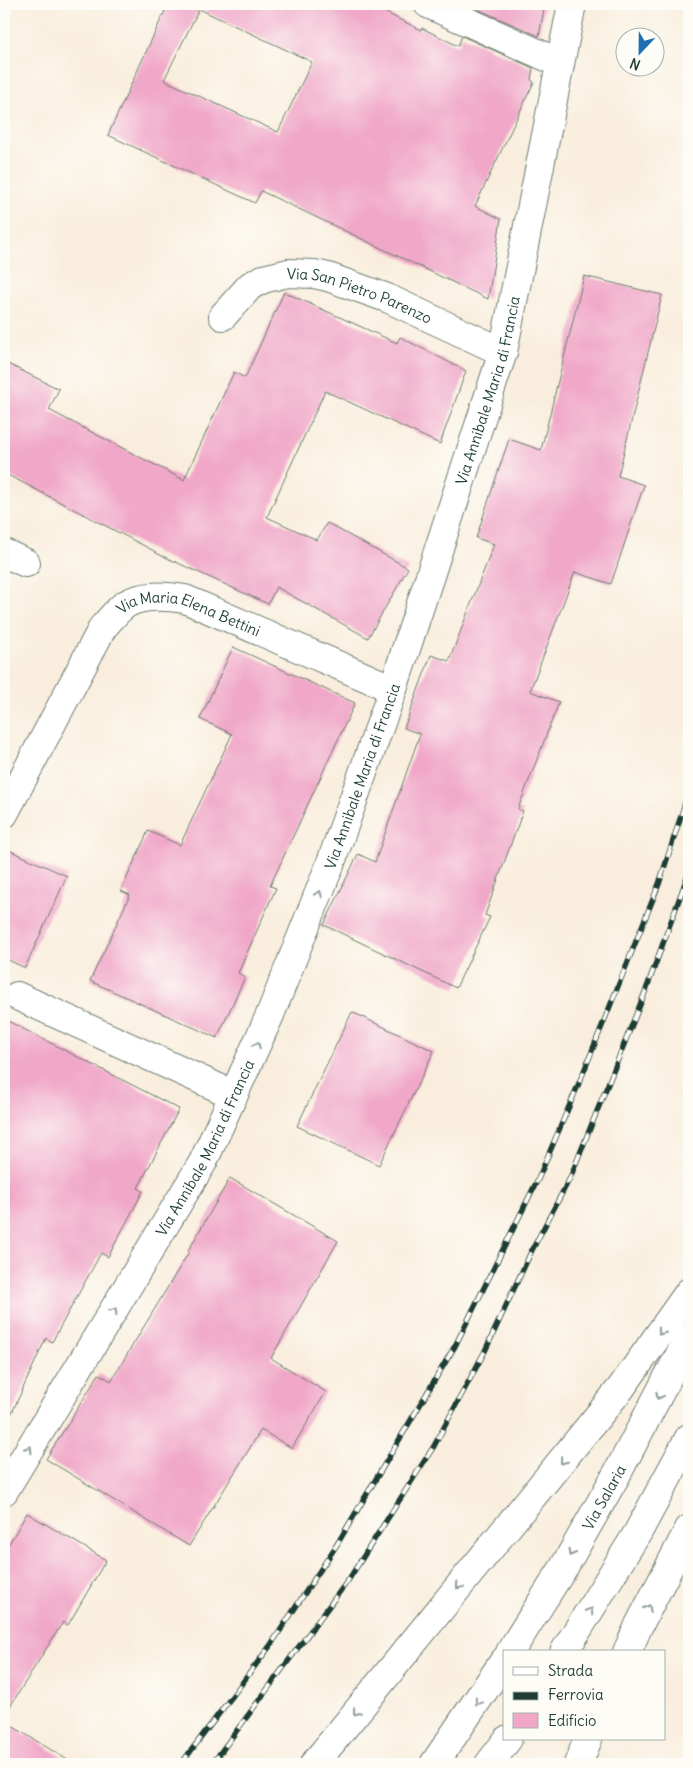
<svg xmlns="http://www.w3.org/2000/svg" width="693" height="1768" viewBox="0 0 693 1768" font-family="Delius,sans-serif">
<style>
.building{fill:#f0a7c8;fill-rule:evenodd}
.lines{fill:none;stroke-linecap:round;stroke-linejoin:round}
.street-casing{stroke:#6b7b6f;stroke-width:30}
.primary-casing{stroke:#6b7b6f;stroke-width:30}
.street{stroke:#fff;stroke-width:28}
.primary{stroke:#fff;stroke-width:28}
.rail-casing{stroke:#1f3d34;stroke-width:5.5}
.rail{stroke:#fdfcf7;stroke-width:4;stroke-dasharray:11;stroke-linecap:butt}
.oneway{stroke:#8f9e9a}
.labels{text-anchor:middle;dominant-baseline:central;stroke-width:4.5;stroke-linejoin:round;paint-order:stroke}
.street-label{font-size:15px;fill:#1f3d34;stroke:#fdfcf7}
</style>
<rect width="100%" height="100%" fill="#fdfcf7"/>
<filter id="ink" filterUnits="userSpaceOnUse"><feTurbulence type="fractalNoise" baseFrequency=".02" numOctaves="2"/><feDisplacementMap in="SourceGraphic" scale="10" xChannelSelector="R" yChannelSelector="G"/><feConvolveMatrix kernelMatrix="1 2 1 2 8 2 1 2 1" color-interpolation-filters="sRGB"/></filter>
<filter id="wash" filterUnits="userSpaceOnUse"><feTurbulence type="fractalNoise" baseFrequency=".0096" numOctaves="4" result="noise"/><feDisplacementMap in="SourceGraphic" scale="20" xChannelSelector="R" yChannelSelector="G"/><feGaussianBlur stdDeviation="1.12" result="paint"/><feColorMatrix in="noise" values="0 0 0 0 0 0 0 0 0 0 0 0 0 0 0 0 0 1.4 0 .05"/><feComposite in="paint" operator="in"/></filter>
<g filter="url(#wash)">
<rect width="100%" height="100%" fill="#f9eedd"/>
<g id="blocks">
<g class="building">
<path d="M168,4H368L421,30L422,28L458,46L462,36L533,68L531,80L534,82L475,206L501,219L488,299L261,191L255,203L108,135ZM199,9L312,62L278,132L164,80Z"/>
<path d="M477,4H545L539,36L475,8Z"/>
<path d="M584,276L662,295L618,476L644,485L611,584L575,572L530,691L559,702L518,809L523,811L485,915L490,917L456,988L324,925L358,854L375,862L420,734L404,728L431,655L449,661L494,544L476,538L509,439L541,450Z"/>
<path d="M284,292L397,343L400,337L466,371L440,444L325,391L267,517L317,540L327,523L408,568L368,638L276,587L268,604L156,553V552L4,473V362L59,389L49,410L184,480L234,372L245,378Z"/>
<path d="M233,647L355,703L270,886L276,888L238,973L245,977L217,1038L90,981L130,895L121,891L148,831L180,845L232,734L200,719Z"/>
<path d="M4,848L67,876L25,968L4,958Z"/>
<path d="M352,1012L434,1051L379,1165L297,1126Z"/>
<path d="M4,1019L179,1109L138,1188L143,1191L108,1257L101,1253L52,1342L46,1338L4,1430Z"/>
<path d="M230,1178L338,1241L271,1358L326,1392L292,1448L261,1430L189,1546L46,1459L99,1374L111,1381L189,1252L188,1251Z"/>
<path d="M27,1513L106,1560L68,1625L63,1622L4,1716V1552Z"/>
<path d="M4,1721L74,1764H4Z"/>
</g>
</g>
</g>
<g filter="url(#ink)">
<use href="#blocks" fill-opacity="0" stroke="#6b7b6f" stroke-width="1"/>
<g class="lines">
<g class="street-casing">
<g id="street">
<path d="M428,4L560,63"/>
<path id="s1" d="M223,316L250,286L263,279L288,273L314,274L328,277L387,298L503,352"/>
<path d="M4,553L26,563"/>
<path id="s2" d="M4,814L103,627C110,620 117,610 126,604C143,594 166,596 185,599L393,689"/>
<path d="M17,996L234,1095"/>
<path id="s3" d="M4,1491L203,1162L270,1015L330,865L393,689L503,352L572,4"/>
<path d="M627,1652L639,1625L689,1529"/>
<path d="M578,1764L588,1739"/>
</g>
</g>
<g class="primary-casing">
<g id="primary">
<path id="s4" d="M510,1652L564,1567L618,1472L689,1337"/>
<path d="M564,1652L638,1532L689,1438"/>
<path d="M314,1764L621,1388L689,1292"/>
<path d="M434,1764L504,1661"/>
<path d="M489,1764L508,1739"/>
</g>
</g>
<use href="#street" class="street"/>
<use href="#primary" class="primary"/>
<g class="rail-casing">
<g id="rail">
<path d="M181,1764L270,1646L336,1546L455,1346L539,1177L582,1076L659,884L689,791"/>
<path d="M212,1764L349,1579L434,1446L485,1351L532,1250L570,1178L646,990L689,872"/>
</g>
</g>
<use href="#rail" class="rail"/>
</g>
<defs><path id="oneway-chevron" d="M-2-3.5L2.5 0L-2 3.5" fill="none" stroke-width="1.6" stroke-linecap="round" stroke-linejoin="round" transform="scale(1.25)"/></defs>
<g class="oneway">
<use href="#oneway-chevron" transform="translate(319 894) rotate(-68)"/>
<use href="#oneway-chevron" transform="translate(257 1045) rotate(-66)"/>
<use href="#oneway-chevron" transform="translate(114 1311) rotate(-59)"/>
<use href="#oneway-chevron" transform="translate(661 1332) rotate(125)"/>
<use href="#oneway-chevron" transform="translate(659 1396) rotate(118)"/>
<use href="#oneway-chevron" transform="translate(29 1449) rotate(-58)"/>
<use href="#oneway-chevron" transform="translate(563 1461) rotate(129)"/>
<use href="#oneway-chevron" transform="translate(571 1553) rotate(120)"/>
<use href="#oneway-chevron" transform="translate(459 1586) rotate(130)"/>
<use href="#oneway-chevron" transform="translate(648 1608) rotate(-62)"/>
<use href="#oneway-chevron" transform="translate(590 1611) rotate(-58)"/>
<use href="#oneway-chevron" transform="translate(478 1702) rotate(124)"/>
<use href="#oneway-chevron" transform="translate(356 1712) rotate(129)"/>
</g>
</g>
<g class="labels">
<g class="street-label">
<text stroke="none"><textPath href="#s1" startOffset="156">Via San Pietro Parenzo</textPath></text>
<text stroke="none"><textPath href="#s3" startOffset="1208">Via Annibale Maria di Francia</textPath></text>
<text stroke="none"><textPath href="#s2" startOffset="310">Via Maria Elena Bettini</textPath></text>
<text stroke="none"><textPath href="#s3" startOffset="802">Via Annibale Maria di Francia</textPath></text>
<text stroke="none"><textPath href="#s3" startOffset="398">Via Annibale Maria di Francia</textPath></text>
<text stroke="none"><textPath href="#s4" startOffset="181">Via Salaria</textPath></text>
</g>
</g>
<rect width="693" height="1768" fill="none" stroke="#fdfcf7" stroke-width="20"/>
<rect x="503" y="1650" width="162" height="90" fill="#fdfcf7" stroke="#a4b0a9"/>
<rect x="513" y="1667" width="25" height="8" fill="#ffffff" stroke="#a4b0a9"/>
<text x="548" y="1676" font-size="15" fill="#1f3d34">Strada</text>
<rect x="513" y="1692" width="25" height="8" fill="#1f3d34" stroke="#a4b0a9"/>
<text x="548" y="1700" font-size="15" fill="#1f3d34">Ferrovia</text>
<rect x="513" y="1713" width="25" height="15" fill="#f0a7c8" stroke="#a4b0a9"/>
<text x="548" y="1726" font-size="15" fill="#1f3d34">Edificio</text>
<g transform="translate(640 52) rotate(202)"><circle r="24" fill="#fdfcf7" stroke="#a4b0a9"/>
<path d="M0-4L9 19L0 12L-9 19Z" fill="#1f6fb2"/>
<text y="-8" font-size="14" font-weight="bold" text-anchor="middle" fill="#1f3d34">N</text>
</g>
</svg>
